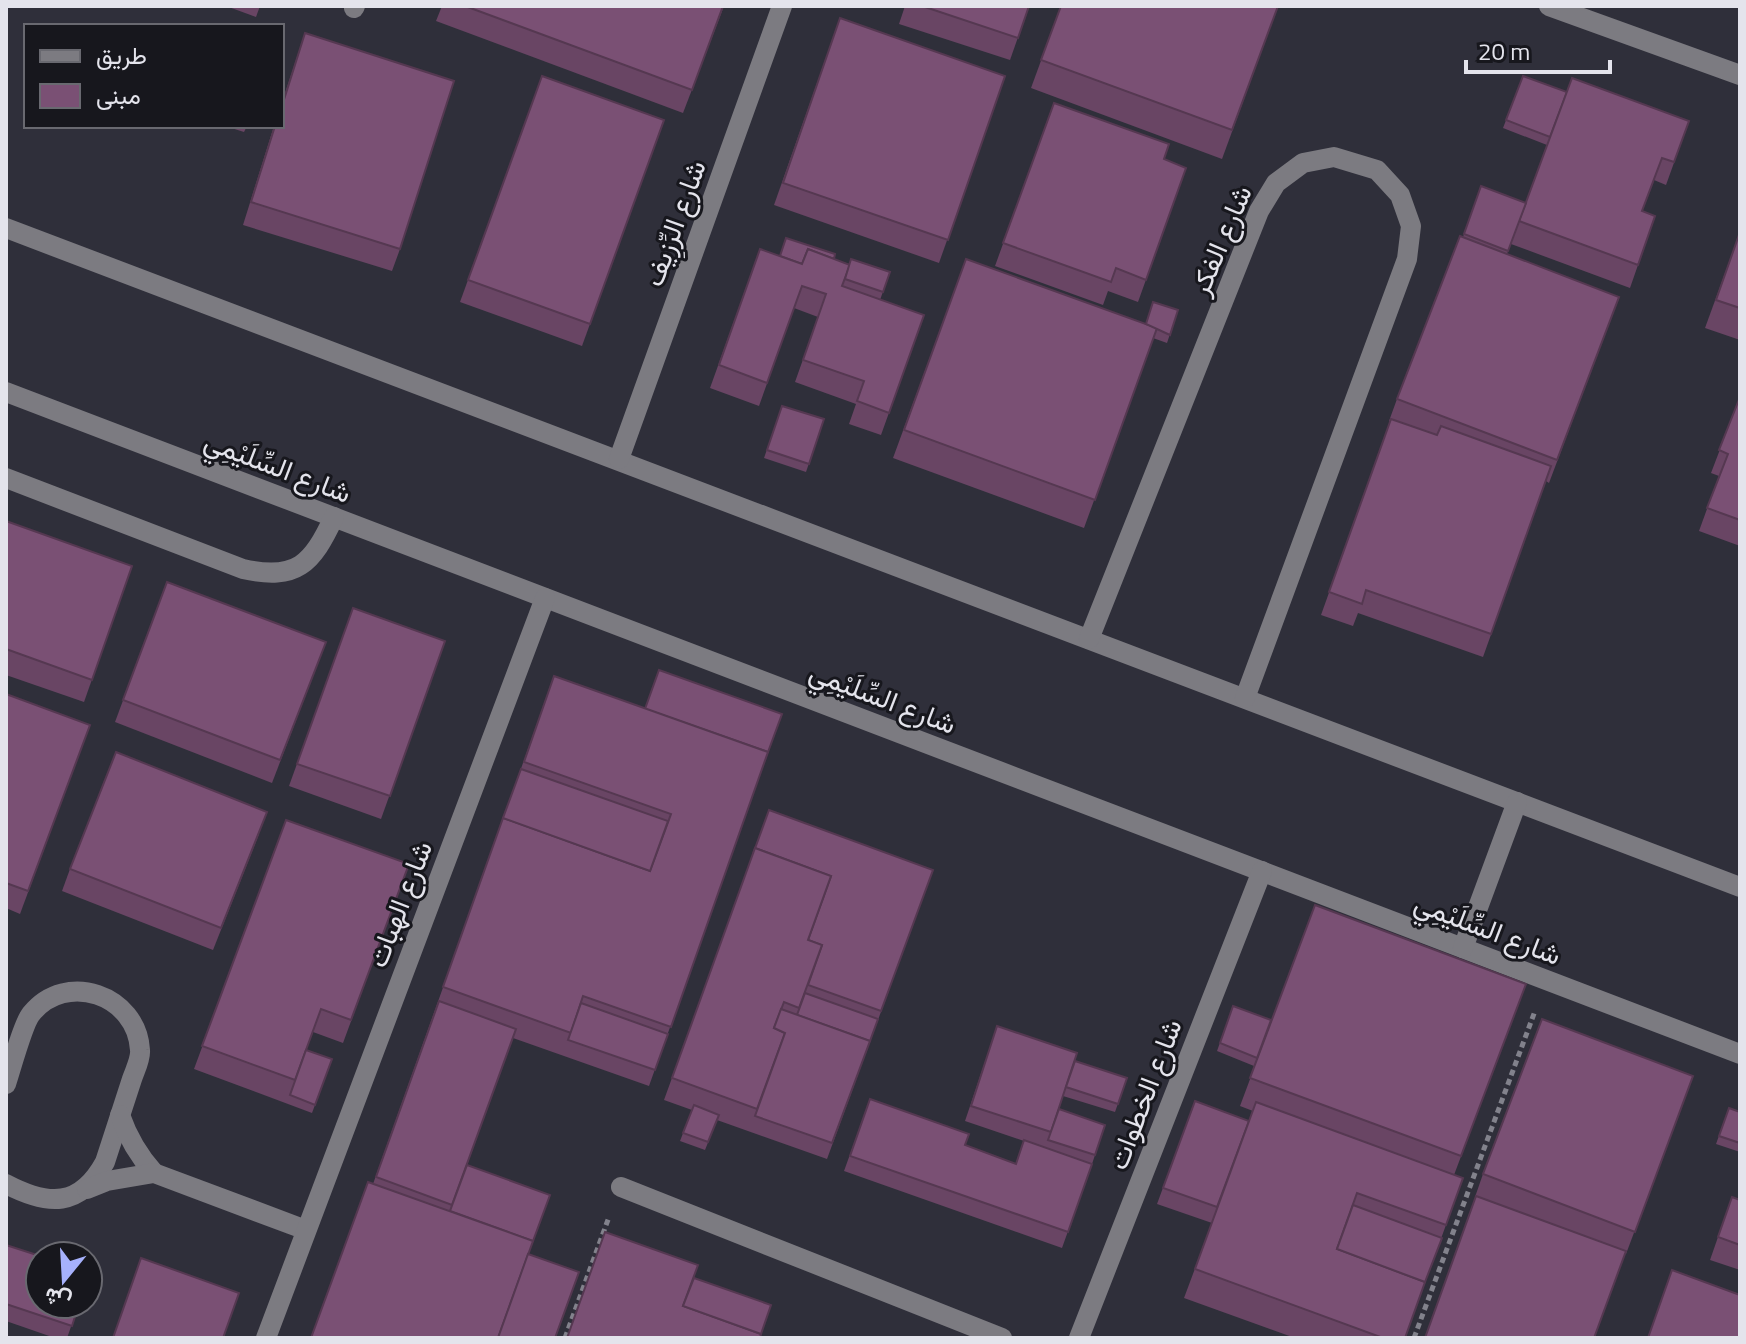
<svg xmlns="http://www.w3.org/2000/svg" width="1746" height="1344" viewBox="0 0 1746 1344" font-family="'Titillium Web',Vazirmatn,sans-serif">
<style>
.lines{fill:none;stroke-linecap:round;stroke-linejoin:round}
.path{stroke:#82828c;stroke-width:5;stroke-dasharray:6 4;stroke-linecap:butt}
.minor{stroke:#7c7b81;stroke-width:20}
.wall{fill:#694564}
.building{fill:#7a5074;stroke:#553851;stroke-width:2}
.labels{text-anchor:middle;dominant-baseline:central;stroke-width:6;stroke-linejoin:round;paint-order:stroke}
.street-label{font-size:28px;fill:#e4e4ec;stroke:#17171d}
</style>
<rect width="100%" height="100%" fill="#2f2f3a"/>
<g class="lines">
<g class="path">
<path d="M565,1338L609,1217"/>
<path d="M1414,1338L1535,1011"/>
</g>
<g class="minor">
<path d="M1549,6L1740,75"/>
<path d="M354,8L355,6"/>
<path d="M6,228L1740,887"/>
<path d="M6,392L1740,1054"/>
<path d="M619,459L782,6"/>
<path d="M6,478L243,569C297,581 312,564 334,517"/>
<path d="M1089,639L1259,211L1276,183L1303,163L1334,157L1377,170L1400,195L1411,226L1407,259L1245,698"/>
<path d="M1463,948L1517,802"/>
<path d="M6,1084C11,1069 23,1024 31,1014C66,970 137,995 140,1050C141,1059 135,1070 132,1079C123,1107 114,1134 105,1162C80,1208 48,1206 6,1184"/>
<path d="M120,1115C128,1138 138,1155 154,1173"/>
<path d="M621,1187L1002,1338"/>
<path d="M87,1189L107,1181L154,1173L306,1230"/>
<path d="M266,1338L545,598"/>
<path d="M1079,1338L1262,871"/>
</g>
</g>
<g class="wall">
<path d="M226,6H260L256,17Z"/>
<path d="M442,6H724L683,113L436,21Z"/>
<path d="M905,6H1029L1010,60L899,24Z"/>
<path d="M1061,6H1278L1222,159L1031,88Z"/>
<path d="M840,18L1005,76L939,263L774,205Z"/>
<path d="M305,33L400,249L392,271L243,225L274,126H282V102Z"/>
<path d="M542,76L664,120L582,346L460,302Z"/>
<path d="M1523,76L1567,92L1689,121L1666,185L1654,180L1642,211L1655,216L1630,288L1511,244L1512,240L1507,254L1619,297L1549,483L1546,481L1483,657L1358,613L1353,626L1321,615L1390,422L1389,421L1397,399L1463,237L1481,186L1526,203L1547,145L1503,128Z"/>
<path d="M1054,103L1164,159L1186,168L1138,302L1108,291L1103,305L995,266Z"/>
<path d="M225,126H247L244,132Z"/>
<path d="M1740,232V340L1705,328Z"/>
<path d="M760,249L780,256L834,259L849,264L890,272L880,300L924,315L881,435L849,424L856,404L795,382L818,317L794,308L759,406L710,388Z"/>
<path d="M966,259L1145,324L1178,310L1167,343L1153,338L1084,528L893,458Z"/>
<path d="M1740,397V546L1699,531L1719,476L1711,473Z"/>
<path d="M782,406L824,419L806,472L764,458Z"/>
<path d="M6,521L132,566L84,702L6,675Z"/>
<path d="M167,582L326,642L272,783L115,722Z"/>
<path d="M353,608L445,641L381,819L289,786Z"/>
<path d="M554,676L645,709L782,714L649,1086L513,1038L467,1165L529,1254L555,1338L373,1184Z"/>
<path d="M6,694L90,725L20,914L6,908Z"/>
<path d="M769,810L933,870L827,1159L717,1120L705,1150L680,1141L692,1110L664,1100Z"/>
<path d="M286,820L409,864L343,1043L313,1032L306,1050L332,1059L312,1113L194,1069Z"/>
<path d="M259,834L213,950L62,891L70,869Z"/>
<path d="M1315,905L1526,984L1454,1175L1463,1178L1405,1338H1295L1184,1298L1212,1223L1157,1204L1195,1101L1249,1121L1253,1111L1240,1106Z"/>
<path d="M1233,1006L1271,1020L1254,1066L1217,1051Z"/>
<path d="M997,1026L1075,1061L1127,1078L1115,1112L1063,1096L1059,1109L1105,1125L1092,1164L1063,1154L1092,1164L1062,1248L844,1171L870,1099L965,1145L1016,1164L1024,1141L965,1121Z"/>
<path d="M1693,1076L1626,1254L1475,1197L1483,1174Z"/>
<path d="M1729,1108L1740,1112V1152L1716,1144Z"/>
<path d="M1732,1197L1740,1200V1270L1710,1260Z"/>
<path d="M6,1245L79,1304L67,1338H55L6,1321Z"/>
</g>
<g class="building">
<path d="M465,6H723L692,90Z"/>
<path d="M922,6H1029L1018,38Z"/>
<path d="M1061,6H1278L1232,130L1041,60Z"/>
<path d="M840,18L1005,76L948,240L783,183Z"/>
<path d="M305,33L454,81L400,249L251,202L275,126H282V106Z"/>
<path d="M542,76L664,120L590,324L468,280Z"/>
<path d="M1523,76L1567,92L1550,137L1506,120Z"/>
<path d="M1572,78L1689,121L1674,162L1662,158L1642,211L1655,216L1638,265L1519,221Z"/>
<path d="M1054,103L1169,144L1164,159L1186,168L1146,280L1116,268L1111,282L1003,243Z"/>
<path d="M1481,186L1526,203L1508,251L1464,234Z"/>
<path d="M1740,232V308L1716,300Z"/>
<path d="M1460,236L1619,297L1557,460L1397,399Z"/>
<path d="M786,238L835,254L834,259L808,249L802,264L780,256Z"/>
<path d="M760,249L802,264L808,249L850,265L842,286L924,315L889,413L857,401L864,381L803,360L826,294L802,286L767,383L719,365Z"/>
<path d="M851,259L890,272L883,292L845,279Z"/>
<path d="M966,259L1157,328L1095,500L904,430Z"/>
<path d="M1153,302L1178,310L1170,335L1146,324Z"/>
<path d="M1740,397V520L1707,508L1728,454L1719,450Z"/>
<path d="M782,406L824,419L809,464L767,450Z"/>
<path d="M1391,419L1437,435L1441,426L1551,466L1491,634L1366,590L1362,604L1329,592Z"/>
<path d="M6,521L132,566L92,680L6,649Z"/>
<path d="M167,582L326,642L280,760L123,700Z"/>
<path d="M353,608L445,641L390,796L297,764Z"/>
<path d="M659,670L782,714L768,752L645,709Z"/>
<path d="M554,676L768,752L671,1027L583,996L571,1033L443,987L503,818L650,871L671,814L524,762Z"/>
<path d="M6,694L90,725L28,891L6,883Z"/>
<path d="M116,752L267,812L221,928L70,869Z"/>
<path d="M521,769L668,821L650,871L503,818Z"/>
<path d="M769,810L933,870L881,1011L808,985L822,945L808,940L831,876L755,848L753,854Z"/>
<path d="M286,820L409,864L351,1020L321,1009L295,1080L202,1046Z"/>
<path d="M755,848L831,876L808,940L822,945L799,1008L784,1002L774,1028L785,1033L757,1109L672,1078Z"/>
<path d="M1315,905L1526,984L1461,1156L1250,1078Z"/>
<path d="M805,993L878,1019L870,1041L797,1015Z"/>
<path d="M439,1001L516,1029L452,1205L376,1177Z"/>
<path d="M581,1003L668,1034L655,1070L568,1040Z"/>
<path d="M1233,1006L1271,1020L1257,1058L1220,1043Z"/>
<path d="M781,1009L870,1041L832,1143L755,1116L785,1033L774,1028Z"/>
<path d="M1542,1019L1693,1076L1635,1232L1483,1174Z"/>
<path d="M997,1026L1077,1053L1051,1132L971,1106Z"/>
<path d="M306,1050L332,1059L315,1105L290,1095Z"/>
<path d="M1075,1061L1127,1078L1118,1104L1066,1087Z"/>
<path d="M870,1099L969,1134L965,1145L1016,1164L1024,1140L1092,1164L1068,1232L850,1156Z"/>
<path d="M1195,1101L1249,1121L1217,1207L1163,1188Z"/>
<path d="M1256,1102L1463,1178L1446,1225L1357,1193L1337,1249L1425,1282L1405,1338H1383L1195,1269Z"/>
<path d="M694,1105L719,1115L708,1142L683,1133Z"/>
<path d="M1729,1108L1740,1112V1143L1719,1136Z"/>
<path d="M1059,1109L1105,1125L1095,1155L1048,1140Z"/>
<path d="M467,1165L550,1195L533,1241L450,1211Z"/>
<path d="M368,1182L533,1241L498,1338H311Z"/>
<path d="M1476,1196L1626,1251L1594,1338H1425Z"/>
<path d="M1732,1197L1740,1200V1245L1718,1237Z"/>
<path d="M1353,1205L1442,1238L1425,1282L1337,1249Z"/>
<path d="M605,1232L698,1265L683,1306L761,1334L760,1338H567Z"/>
<path d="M6,1245L40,1256V1304H79L72,1326L6,1304Z"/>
<path d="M528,1254L579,1272L555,1338H498Z"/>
<path d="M141,1258L239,1293L223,1338H113Z"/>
<path d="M1672,1270L1740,1295V1338H1648Z"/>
<path d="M694,1278L771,1305L761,1334L683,1306Z"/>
</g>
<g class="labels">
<g class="street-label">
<text transform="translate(674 223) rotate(-70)">شارع الرِّزِيف</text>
<text transform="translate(1220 240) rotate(-67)">شارع الفكر</text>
<text transform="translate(278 466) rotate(21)">شارع السِّلَيْمِي</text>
<text transform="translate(883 697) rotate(21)">شارع السِّلَيْمِي</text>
<text transform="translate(399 904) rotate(-69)">شارع الهبات</text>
<text transform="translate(1488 928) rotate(21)">شارع السِّلَيْمِي</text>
<text transform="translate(1144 1094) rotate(-69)">شارع الخطوات</text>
</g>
</g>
<rect width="1746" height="1344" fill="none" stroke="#e4e4ec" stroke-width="16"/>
<rect x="24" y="24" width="260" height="104" fill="#17171d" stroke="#696970" stroke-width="2"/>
<rect x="40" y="50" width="40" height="12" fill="#7c7b81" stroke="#696970" stroke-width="2"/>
<text x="96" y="64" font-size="24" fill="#e4e4ec">طريق</text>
<rect x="40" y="84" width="40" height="24" fill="#7a5074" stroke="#696970" stroke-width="2"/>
<text x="96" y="104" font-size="24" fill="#e4e4ec">مبنى</text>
<g transform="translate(64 1280) rotate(198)"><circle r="38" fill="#17171d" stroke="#696970" stroke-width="2"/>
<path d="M0-6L14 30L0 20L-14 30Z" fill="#a6b1fc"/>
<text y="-12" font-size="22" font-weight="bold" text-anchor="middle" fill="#e4e4ec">ش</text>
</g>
<path d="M1466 60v12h144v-12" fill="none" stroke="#e4e4ec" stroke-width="4"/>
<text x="1478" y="60" font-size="24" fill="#e4e4ec" stroke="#17171d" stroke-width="6" paint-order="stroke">20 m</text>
</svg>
